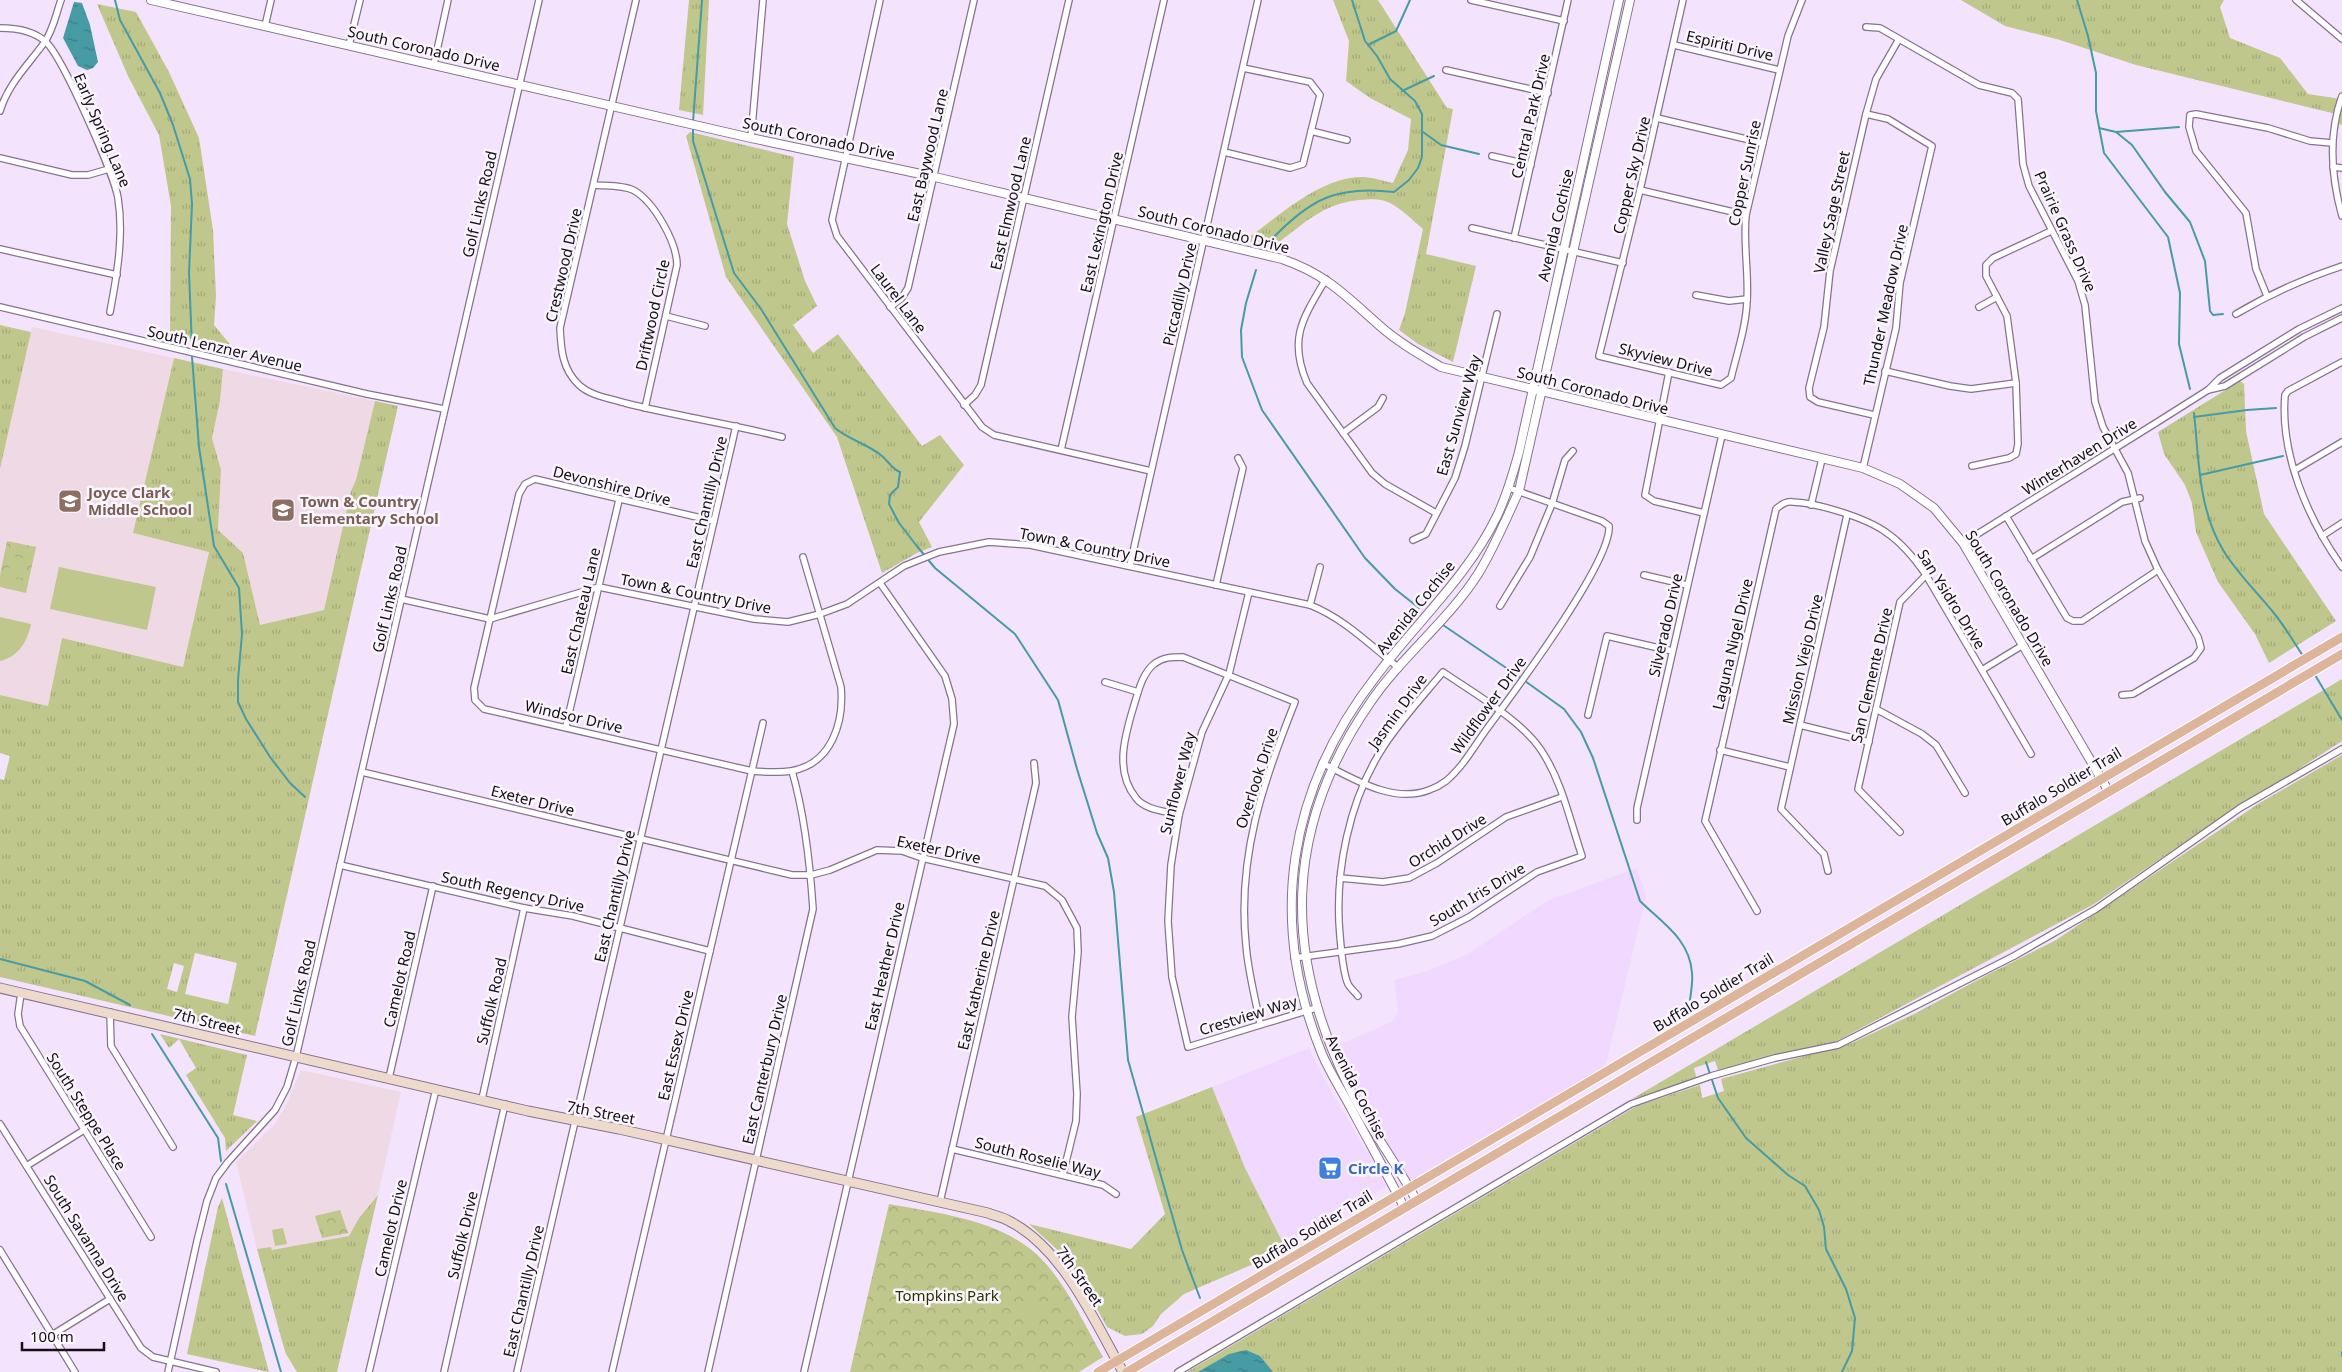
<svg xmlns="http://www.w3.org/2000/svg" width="2342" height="1372" viewBox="0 0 2342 1372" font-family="'Noto Sans',sans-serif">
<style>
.built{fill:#f1d8fe}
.education{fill:#efd9e5}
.grass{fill:url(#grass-tufts);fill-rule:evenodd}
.forest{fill:url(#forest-crowns)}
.pitch{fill:#bfc78c}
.water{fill:url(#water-ripples)}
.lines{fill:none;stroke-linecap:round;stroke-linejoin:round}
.stream{stroke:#479ba5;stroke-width:2}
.minor-casing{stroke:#86738f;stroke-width:8}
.tertiary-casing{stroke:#86738f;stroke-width:10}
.secondary-casing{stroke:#86738f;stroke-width:11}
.primary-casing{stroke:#fff;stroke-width:11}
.minor{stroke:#fff;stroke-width:5.5}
.tertiary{stroke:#fff;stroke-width:8}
.secondary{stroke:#eddacd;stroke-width:9}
.primary{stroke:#dcb59a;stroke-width:9}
.labels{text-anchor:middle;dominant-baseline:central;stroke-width:5;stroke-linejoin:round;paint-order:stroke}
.street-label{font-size:15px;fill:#150e19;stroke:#faf5fc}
.education-label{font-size:15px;font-weight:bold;fill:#785e54;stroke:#faf5fc;text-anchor:start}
.shop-label{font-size:15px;font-weight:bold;fill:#366cbe;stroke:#faf5fc;text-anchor:start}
.park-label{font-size:15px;fill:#2d3101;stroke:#faf5fc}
</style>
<defs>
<pattern id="grass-tufts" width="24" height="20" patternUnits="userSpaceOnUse" patternTransform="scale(1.25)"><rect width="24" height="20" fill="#bfc78c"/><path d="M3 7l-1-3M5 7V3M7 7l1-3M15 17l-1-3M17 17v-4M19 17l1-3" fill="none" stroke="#a3aa78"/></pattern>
<pattern id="forest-crowns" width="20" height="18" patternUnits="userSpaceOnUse" patternTransform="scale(1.25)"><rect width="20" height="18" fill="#bfc78c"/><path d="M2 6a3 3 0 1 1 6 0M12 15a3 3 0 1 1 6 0" fill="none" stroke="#a3aa78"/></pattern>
<pattern id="water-ripples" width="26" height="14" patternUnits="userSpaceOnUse" patternTransform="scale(1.25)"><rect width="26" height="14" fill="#479ba5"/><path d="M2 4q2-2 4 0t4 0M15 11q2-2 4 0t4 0" fill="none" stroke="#3a7d86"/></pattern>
</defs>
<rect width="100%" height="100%" fill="#f4e3fc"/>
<g class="built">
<path d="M1637,868L1646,896L1604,1073L1409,1187L1337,1046L1393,1021L1398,1012L1394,980L1427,971L1468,954L1547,901Z"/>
<path d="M1309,1048L1323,1077L1387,1186L1284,1245L1245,1168L1212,1087Z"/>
</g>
<g class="education">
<path d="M32,327L174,358L133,533L209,551L183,667L62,638L48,707L0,695V469Z"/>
<path d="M223,369L375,401L356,480L351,491L324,610L260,626L243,553L218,530L221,470L212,438L220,401Z"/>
<path d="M301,1070L401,1092L378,1195L359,1218L350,1236L272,1251L271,1247L257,1249L236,1162L275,1124L289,1099Z"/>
</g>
<g class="grass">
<path d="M689,0H709L703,115L679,110Z"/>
<path d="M1333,0H1378L1447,108L1453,109L1426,254L1476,266L1453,362L1418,344L1399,330L1405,313L1423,229C1413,221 1402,209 1390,203C1380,198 1371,199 1360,200C1323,203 1302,225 1274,246L1248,241V238C1280,215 1321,177 1362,177C1372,177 1383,181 1393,183L1408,150L1411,119L1370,98L1346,81L1349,41Z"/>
<path d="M1961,0H2224L2220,7L2230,38L2280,58L2308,94L2341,99L2342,96V125L2334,122L2336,114L2136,65L2060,40L2005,26Z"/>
<path d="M97,4L136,12L169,72L199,138L213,230L216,296L214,325L233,348L170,334L171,206L159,135L128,76Z"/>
<path d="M690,132L794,157L787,224L805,281L817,306L793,325L813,353L838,334L922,446L940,435L964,465L919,522L932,547L917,553L882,573L837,437L726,277L686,136Z"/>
<path d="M0,325L31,332L0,469Z"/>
<path d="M174,358L223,369L220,401L212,438L221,470L218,530L243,553L260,625L324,610L351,491L356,480L375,401L398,406L255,1036L0,977V779L4,780L10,756L0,753V695L48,706L62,638L183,667L209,552L133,533ZM195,953L237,963L228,1004L185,994ZM174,963L184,966L177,992L167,989Z"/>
<path d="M2240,381L2244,384L2246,431L2264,514L2336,621L2269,663L2255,634L2218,582L2196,532L2192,503L2185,485L2164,454L2158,432Z"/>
<path d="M2342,679V741L2277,783L2242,803L2094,904L1833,1043L1777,1056L1719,1073L1715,1061L1694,1068L1697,1080L1632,1099Z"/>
<path d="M2342,755V1372H1187L1637,1106L1700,1085L1702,1098L1724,1091L1721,1079L1852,1043L1916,1013L1985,976L2056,940L2258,804Z"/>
<path d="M160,1034L247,1055L233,1115L257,1121L226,1151L225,1138L186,1075L196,1068L179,1039L169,1048Z"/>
<path d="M1212,1087L1245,1168L1284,1245L1258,1262L1184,1294L1161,1314L1153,1326L1142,1334L1125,1336L1107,1327L1079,1276L1062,1254L1029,1224L1131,1249L1165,1214L1136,1117Z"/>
<path d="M378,1195L337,1372H297L286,1354L282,1341L257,1249L271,1247L272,1250L349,1236L359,1218Z"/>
<path d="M222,1198L269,1372L187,1354L218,1207Z"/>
</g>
<g class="forest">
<path d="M7,541L36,547L26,593L0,587V575Z"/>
<path d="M889,1204C942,1214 1009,1220 1047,1265C1070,1292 1085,1326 1103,1357L1079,1372H850Z"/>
<path d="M340,1210L348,1233L322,1238L315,1216Z"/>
</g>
<g class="pitch">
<path d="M11,543L31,548L29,557L9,553Z"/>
<path d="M8,555L29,559L27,567L6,563Z"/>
<path d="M6,567L27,571L25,579L4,575Z"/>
<path d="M59,567L156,587L147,630L50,609Z"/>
<path d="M4,576L25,581L23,590L2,586Z"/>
<path d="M0,617L31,624C27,642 19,656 0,661Z"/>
<path d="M283,1228L287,1244L275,1246L272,1230Z"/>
<path d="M1050,1301L1051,1316L1027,1317L1026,1302Z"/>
</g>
<g class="water">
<path d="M74,2L82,3L90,25L98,62L93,68L87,70L78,66L63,38Z"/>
<path d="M1246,1350L1260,1356L1273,1372H1198L1229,1354Z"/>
</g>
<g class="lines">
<g class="stream">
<path d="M115,0L120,20L160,93L173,125L190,179L192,204L189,273L192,347"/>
<path d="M2077,0L2088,36L2096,73V111L2104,153L2168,237L2180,293L2179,344L2190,389"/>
<path d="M1368,45L1396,31L1410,0"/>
<path d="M1402,91L1434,76"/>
<path d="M693,122L702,0"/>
<path d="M693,127V141L734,273L761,309L835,428C849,440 868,444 882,456C889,462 892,469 900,472L898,487L890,495L889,504L899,523L916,545L935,568L1015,634L1058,700L1077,769L1097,833L1108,858L1114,892L1128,1060L1182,1250L1200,1298"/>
<path d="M2099,128L2116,132L2179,127"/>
<path d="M1423,132L1441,145L1479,154"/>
<path d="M2116,132L2132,145L2165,192L2190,222L2205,261L2210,311L2213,315L2223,314"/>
<path d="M1271,240C1310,199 1337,185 1394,192L1409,180L1418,168L1422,157V114L1415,101L1390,79L1377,56L1365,41L1352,0"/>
<path d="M1256,270L1246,303L1241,330L1242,357L1262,410L1365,558L1395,589L1419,608"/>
<path d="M192,357L199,447L214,546L239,588L242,634L238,680V702L246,719L270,757L290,783L305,797"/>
<path d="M2194,413C2199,459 2198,508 2223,550C2237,573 2256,591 2273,612C2284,625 2293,641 2303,656"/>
<path d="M2194,417L2247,410L2276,408"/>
<path d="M2200,475L2283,456"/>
<path d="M1443,625L1521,678"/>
<path d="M2315,675L2342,720"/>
<path d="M1525,681L1564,709L1581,732L1593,758L1640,901C1661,922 1690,939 1692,973C1693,981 1691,992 1690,1000"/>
<path d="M0,959L85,981L130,1005"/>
<path d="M152,1034L218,1138L221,1161"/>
<path d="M1706,1062L1718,1098L1746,1138L1788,1175L1805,1186L1819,1210L1824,1227L1826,1249L1846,1289L1855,1318L1852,1351L1842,1372"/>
<path d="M226,1184L281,1372"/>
<path d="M2342,1352V1356"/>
</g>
<g class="minor-casing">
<g id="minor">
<path d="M636,0L560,328C561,349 562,369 579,385C591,396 609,398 625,403C677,416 730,424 782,437"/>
<path d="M880,0L832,220L837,236L982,427L994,435L1151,471"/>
<path d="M1471,0L1564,21"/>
<path d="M1683,0L1640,190L1599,356L1721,385L1731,378C1737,353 1746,327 1747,301C1749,273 1743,244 1746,215L1788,36L1802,0"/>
<path d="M2296,0L2342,39"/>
<path d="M265,26L271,0"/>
<path d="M1866,27L1880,28L1979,85L2012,93L2018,99L2023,164L2029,186L2078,281L2085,305L2095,402L2103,427L2128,473L2145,541L2158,570L2198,637L2201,648L2194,658L2133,694L2122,695"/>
<path d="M0,28C15,28 34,31 46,42C63,58 114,174 118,198C124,236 117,275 110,312"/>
<path d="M349,45L360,0"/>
<path d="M1674,45L1779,70"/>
<path d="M434,64L448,0"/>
<path d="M1446,70L1548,93"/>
<path d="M2342,96C2328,135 2331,176 2342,216"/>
<path d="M0,111C8,84 28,65 44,43C53,31 56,14 61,0"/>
<path d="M1657,118L1763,143"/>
<path d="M1311,131L1347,140"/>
<path d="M751,138L763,0"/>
<path d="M1224,152L1290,168L1303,164L1320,95L1310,82L1243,68"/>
<path d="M1492,156L1531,165"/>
<path d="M0,158L72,175H88L109,169"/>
<path d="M2333,167L2342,168"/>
<path d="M594,185C605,186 623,185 633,190C654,201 677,243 677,265L645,408"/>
<path d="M1640,190L1746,215"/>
<path d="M1472,228L1623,263"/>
<path d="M1514,238L1568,0"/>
<path d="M0,249L117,275"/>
<path d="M1326,279C1303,318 1288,338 1307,383L1372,473L1385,484L1436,513"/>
<path d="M1696,295L1729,301L1747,299"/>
<path d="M2267,296L2256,269L2246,213L2196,151L2189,127L2190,115L2196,114L2268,128L2310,141L2332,143"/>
<path d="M0,307L367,394L444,409"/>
<path d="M890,307L901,299L908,288L974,0"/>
<path d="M1979,307L1997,297"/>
<path d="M2236,314C2270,294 2305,278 2342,266"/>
<path d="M666,316L705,326"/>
<path d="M2342,362L2288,391L2285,395C2280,455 2308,519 2342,567"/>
<path d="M1885,371L1950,386L1971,389L2016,383"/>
<path d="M1669,372L1645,495L1654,501L1704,513"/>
<path d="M2208,390L2225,386L2304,337L2342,318"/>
<path d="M964,405L975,395L981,385L1069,0"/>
<path d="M1874,415L1818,402L1810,397L1809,388L1824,327L1830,271L1866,114L1876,79L1899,39"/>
<path d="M1343,433L1378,407L1383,398"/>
<path d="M1061,450L1164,0"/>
<path d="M1972,466L2009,458L2016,454L2018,444L2016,383L2007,316L1986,276V265L1993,258L2051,231"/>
<path d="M1863,468L1896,328L1900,283L1932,146L1888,119L1866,114"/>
<path d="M2295,470L2342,442"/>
<path d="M1811,505L1822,459"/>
<path d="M2006,516L2067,618L2073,621H2082L2158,570"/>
<path d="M714,521L535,479L525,484L519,494L474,688L475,700L484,709L752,771C765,772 778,773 791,771C832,764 844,722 841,687L803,557"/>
<path d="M2322,536L2342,523"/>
<path d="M1413,540L1426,534L1455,478L1465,446L1497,314"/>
<path d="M1963,543L2159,421L2208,390L2220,378L2299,329L2342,308"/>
<path d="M2031,559L2122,502L2140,498"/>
<path d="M1130,565L1258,0"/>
<path d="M1644,575L1687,585"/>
<path d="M1216,585L1243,468L1238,458"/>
<path d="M1249,592L1229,674L1202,732L1179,815L1171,865L1168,921L1172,977L1188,1047L1316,1008"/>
<path d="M401,599L490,619L599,587L754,619L788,622L820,614L847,604L904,566L939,552L989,542L1030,545L1310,605C1345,619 1370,645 1399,668"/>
<path d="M1310,605L1320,567"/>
<path d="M1500,606L1530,557L1552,504L1565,460L1573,451"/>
<path d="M1982,670L2023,645"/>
<path d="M1105,682L1138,692"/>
<path d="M1876,709L1922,734L1936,745L1965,793"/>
<path d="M1588,715L1607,636L1672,651"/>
<path d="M1800,725L1869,742"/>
<path d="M566,726L619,500"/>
<path d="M1720,750L1790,767"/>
<path d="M1322,763C1354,779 1393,804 1429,790C1435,788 1442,784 1446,781C1462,768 1474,747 1486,730C1511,696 1612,562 1609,526L1602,521L1509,488"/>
<path d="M362,772L792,875H811L830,870L877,850L902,851L922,858L1045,886L1062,900L1077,928L1078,952L1072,1017L1077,1094L1076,1121L1063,1174"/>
<path d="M1179,815C1165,811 1145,810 1136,798C1113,770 1126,732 1135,702C1139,689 1143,673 1154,664C1163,657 1172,657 1183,657L1295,702C1263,782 1237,857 1246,945C1248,971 1255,997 1260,1023"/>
<path d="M1637,820V808L1722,435"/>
<path d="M1900,832L1858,789L1900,602L1926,575"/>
<path d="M340,865L524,908L573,916L710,951"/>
<path d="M1828,871L1824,854L1781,809L1847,515"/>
<path d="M1340,878L1383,882L1409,878L1437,863L1506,817L1562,797"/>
<path d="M1757,911L1705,821L1776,509C1781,505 1785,501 1793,502C1818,503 1867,518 1887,533C1903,544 1915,559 1926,575L2031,754"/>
<path d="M1294,958L1398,944L1432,936L1469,917L1537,872L1582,856C1570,821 1562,781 1541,750C1521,720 1472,692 1443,672C1423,696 1401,720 1384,746C1349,799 1334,873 1340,936C1341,948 1343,973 1348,984C1350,988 1355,992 1358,996"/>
<path d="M21,993L18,1014L20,1026L151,1237"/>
<path d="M110,1012L111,1046L173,1147"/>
<path d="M389,1078L433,886"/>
<path d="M482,1099L524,908"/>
<path d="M0,1124L141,1348L153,1357L216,1372"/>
<path d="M952,1149L1103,1185L1116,1194"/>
<path d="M28,1165L84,1130"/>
<path d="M940,1202L1036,783L1034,763"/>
<path d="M0,1250L75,1372"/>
<path d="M52,1335L110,1299"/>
<path d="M168,1372L197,1241L207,1201L216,1178L228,1162L275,1110L287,1087L296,1057L539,0"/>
<path d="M369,1372L436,1089"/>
<path d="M444,1372L505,1104"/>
<path d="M517,1372L736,426"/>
<path d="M612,1372L763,723"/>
<path d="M708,1372L813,909C810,863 805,816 792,771"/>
<path d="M804,1372L954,724L952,699L945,676L880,583"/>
<path d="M1178,1372L1631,1104L1711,1076L1775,1058L1838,1045L2014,956L2096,909L2240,808L2342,749"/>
</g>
</g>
<g class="tertiary-casing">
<g id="tertiary">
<path d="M151,0L751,138L935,177L1282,259C1326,274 1346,296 1380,326C1398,342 1419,354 1441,367L1863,468L1900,484L1934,508L1963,543L2109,792"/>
<path d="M1416,1200C1396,1162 1369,1128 1350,1089C1283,955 1283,829 1370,703C1401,657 1448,621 1478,574C1494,548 1506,519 1519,491L1630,0"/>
<path d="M1404,1207C1387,1174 1369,1142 1352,1110C1342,1091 1330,1073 1322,1054C1267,919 1288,789 1377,675C1417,622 1468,576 1497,516C1507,495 1513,474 1519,452L1619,0"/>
</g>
</g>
<g class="secondary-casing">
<path id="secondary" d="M0,988L528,1111L619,1129L988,1213C995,1216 1003,1217 1009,1221C1063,1248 1095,1322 1123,1372"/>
</g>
<g class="primary-casing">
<g id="primary">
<path d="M1098,1372L2342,637"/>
<path d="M1127,1372L2342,654"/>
</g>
</g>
<use href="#minor" class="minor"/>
<use href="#tertiary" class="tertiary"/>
<use href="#secondary" class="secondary"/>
<use href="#primary" class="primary"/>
</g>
<defs>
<g id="school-square" transform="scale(1.25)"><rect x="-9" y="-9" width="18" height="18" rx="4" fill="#8d6e63" stroke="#faf5fc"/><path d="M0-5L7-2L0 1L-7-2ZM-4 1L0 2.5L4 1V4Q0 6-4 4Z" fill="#fff"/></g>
<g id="supermarket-square" transform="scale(1.25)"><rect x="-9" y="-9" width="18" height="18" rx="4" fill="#3f7fe0" stroke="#faf5fc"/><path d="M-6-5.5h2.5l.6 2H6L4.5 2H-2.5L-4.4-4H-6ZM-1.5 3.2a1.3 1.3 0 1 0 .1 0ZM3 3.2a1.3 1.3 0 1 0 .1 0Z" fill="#fff"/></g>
</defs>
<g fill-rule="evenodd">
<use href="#school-square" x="70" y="501"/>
<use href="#school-square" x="283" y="510"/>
<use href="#supermarket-square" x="1330" y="1168"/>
</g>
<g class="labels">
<g class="street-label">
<text transform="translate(1730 45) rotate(13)">Espiriti Drive</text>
<text transform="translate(424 48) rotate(13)">South Coronado Drive</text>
<text transform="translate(1530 116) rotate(-77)">Central Park Drive</text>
<text transform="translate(103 130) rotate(67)">Early Spring Lane</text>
<text transform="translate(819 138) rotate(12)">South Coronado Drive</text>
<text transform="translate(927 155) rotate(-77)">East Baywood Lane</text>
<text transform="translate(1744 173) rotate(-78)">Copper Sunrise</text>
<text transform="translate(1631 175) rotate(-77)">Copper Sky Drive</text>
<text transform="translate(1010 203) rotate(-77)">East Elmwood Lane</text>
<text transform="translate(479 204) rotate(-77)">Golf Links Road</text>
<text transform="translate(1831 212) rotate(-78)">Valley Sage Street</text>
<text transform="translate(1101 222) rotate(-77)">East Lexington Drive</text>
<text transform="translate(1555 225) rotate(-77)">Avenida Cochise</text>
<text transform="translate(1214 229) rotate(14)">South Coronado Drive</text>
<text transform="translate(2066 231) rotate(66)">Prairie Grass Drive</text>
<text transform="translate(563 265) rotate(-77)">Crestwood Drive</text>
<text transform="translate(1179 294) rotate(-77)">Piccadilly Drive</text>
<text transform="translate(899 298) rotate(53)">Laurel Lane</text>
<text transform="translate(1885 305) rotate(-78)">Thunder Meadow Drive</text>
<text transform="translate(652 315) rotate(-78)">Driftwood Circle</text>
<text transform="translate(225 348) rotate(13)">South Lenzner Avenue</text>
<text transform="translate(1666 359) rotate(14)">Skyview Drive</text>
<text transform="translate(1593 390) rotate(14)">South Coronado Drive</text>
<text transform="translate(1458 415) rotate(-74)">East Sunview Way</text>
<text transform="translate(2079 456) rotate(-32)">Winterhaven Drive</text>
<text transform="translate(612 485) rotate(14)">Devonshire Drive</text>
<text transform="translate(706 502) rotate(-77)">East Chantilly Drive</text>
<text transform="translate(1095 547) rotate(11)">Town &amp; Country Drive</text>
<text transform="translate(696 593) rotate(11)">Town &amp; Country Drive</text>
<text transform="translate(2010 598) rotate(59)">South Coronado Drive</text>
<text transform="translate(389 599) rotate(-77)">Golf Links Road</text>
<text transform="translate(1952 599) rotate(58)">San Ysidro Drive</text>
<text transform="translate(1415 607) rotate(-51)">Avenida Cochise</text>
<text transform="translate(580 611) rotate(-77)">East Chateau Lane</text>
<text transform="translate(1665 625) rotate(-77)">Silverado Drive</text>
<text transform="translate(1732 644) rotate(-77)">Laguna Nigel Drive</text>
<text transform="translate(1802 659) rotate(-77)">Mission Viejo Drive</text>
<text transform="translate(1871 675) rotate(-77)">San Clemente Drive</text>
<text transform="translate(1488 705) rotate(-54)">Wildflower Drive</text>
<text transform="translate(1397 711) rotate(-54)">Jasmin Drive</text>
<text transform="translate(574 716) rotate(13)">Windsor Drive</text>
<text transform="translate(1256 778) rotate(-72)">Overlook Drive</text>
<text transform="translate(1177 783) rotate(-76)">Sunflower Way</text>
<text transform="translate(2061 786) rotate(-31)">Buffalo Soldier Trail</text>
<text transform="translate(533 800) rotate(14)">Exeter Drive</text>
<text transform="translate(1447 840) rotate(-32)">Orchid Drive</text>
<text transform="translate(939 849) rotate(12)">Exeter Drive</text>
<text transform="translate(513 891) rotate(12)">South Regency Drive</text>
<text transform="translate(1477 894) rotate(-31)">South Iris Drive</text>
<text transform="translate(614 896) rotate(-77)">East Chantilly Drive</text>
<text transform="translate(884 966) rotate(-77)">East Heather Drive</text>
<text transform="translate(399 979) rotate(-77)">Camelot Road</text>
<text transform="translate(978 980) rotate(-77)">East Katherine Drive</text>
<text transform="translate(1713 992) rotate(-31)">Buffalo Soldier Trail</text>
<text transform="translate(298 993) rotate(-77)">Golf Links Road</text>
<text transform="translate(491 1001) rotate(-77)">Suffolk Road</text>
<text transform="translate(1248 1015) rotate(-17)">Crestview Way</text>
<text transform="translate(207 1021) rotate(14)">7th Street</text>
<text transform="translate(675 1045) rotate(-77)">East Essex Drive</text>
<text transform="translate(764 1069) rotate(-77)">East Canterbury Drive</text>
<text transform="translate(1357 1087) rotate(63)">Avenida Cochise</text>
<text transform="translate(87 1111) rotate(58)">South Steppe Place</text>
<text transform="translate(601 1112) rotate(11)">7th Street</text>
<text transform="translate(1038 1157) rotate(14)">South Roselie Way</text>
<text transform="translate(390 1228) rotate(-77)">Camelot Drive</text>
<text transform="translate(1312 1229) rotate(-31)">Buffalo Soldier Trail</text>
<text transform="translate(462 1235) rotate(-77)">Suffolk Drive</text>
<text transform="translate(87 1238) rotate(58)">South Savanna Drive</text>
<text transform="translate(1080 1276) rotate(55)">7th Street</text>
<text transform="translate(523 1291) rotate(-77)">East Chantilly Drive</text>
</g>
<g class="education-label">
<text x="88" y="492">Joyce Clark<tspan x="88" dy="17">Middle School</tspan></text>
<text x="300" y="501">Town &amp; Country<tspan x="300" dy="17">Elementary School</tspan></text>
</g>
<g class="shop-label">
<text x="1348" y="1168">Circle K</text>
</g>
<g class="park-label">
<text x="947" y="1295">Tompkins Park</text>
</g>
</g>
<path d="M22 1342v8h82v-8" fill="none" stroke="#150e19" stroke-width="2.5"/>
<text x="30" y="1342" font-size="15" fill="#150e19" stroke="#faf5fc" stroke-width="4" paint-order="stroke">100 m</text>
</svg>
